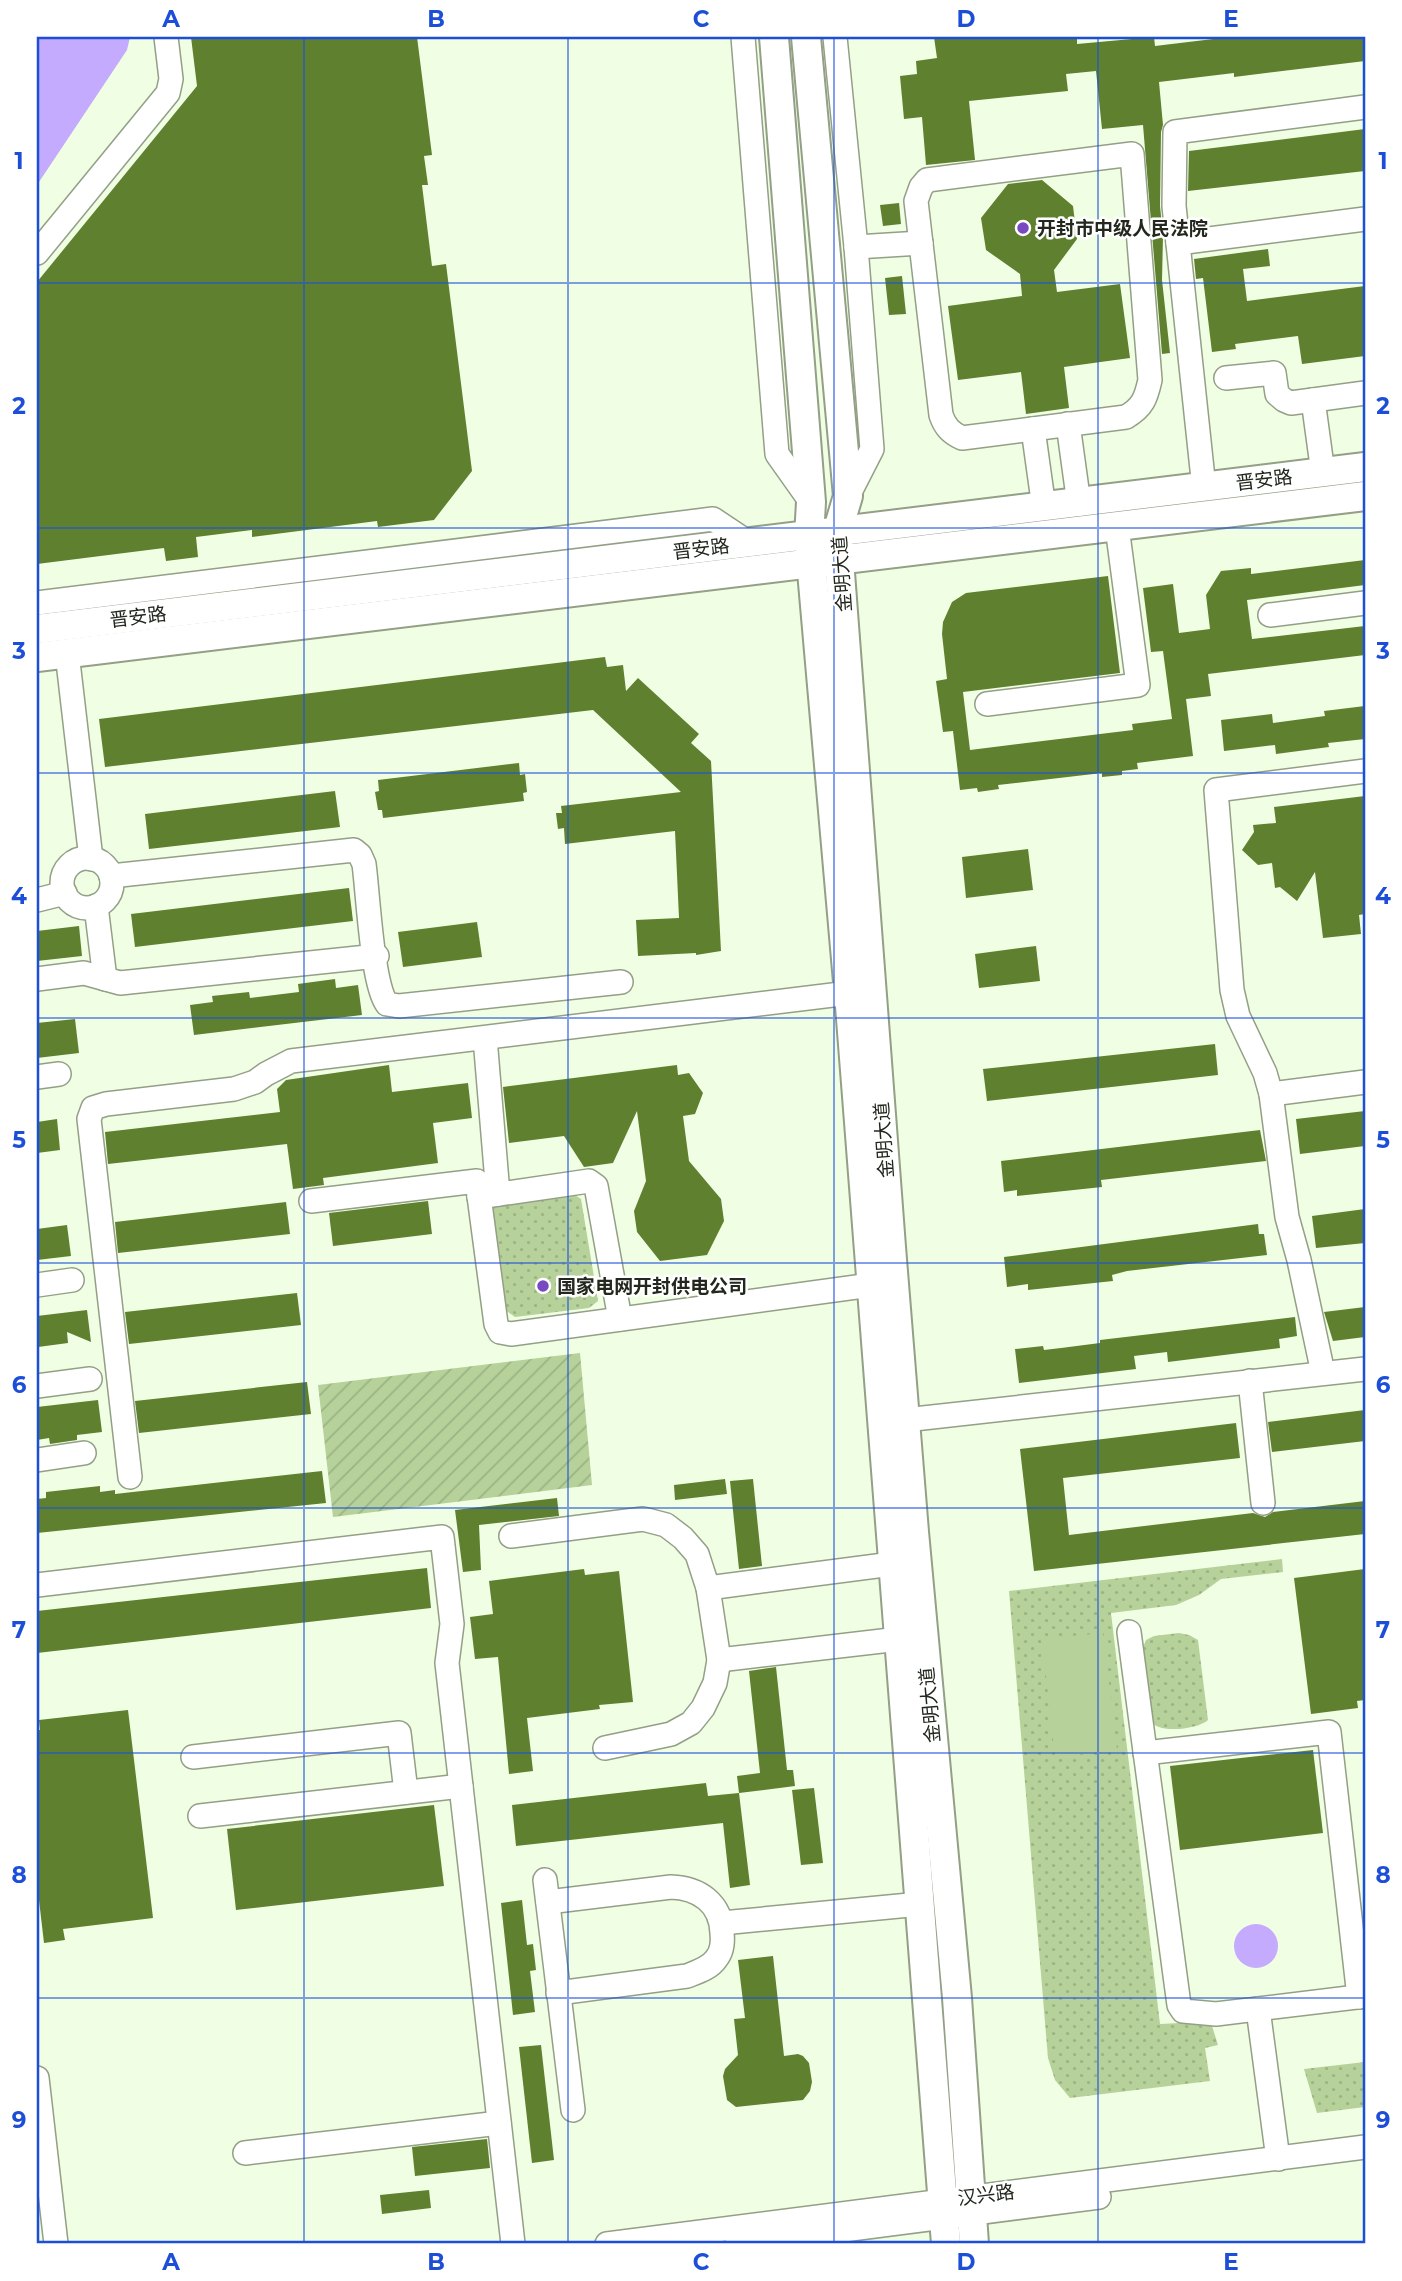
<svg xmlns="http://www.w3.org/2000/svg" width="1402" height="2281" viewBox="0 0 1402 2281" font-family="Montserrat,'Noto Sans SC',sans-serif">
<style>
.grass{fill:url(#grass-dots)}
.garden{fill:url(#garden-furrows)}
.pitch{fill:#b6d19a}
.water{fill:#c4abfd}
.building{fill:#5e802f}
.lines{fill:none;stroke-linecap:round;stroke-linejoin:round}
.minor-casing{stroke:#939f86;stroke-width:26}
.major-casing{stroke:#939f86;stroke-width:32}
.minor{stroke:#fff;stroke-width:23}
.major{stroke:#fff;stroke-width:28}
.grid{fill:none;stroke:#1d4ed8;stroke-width:2;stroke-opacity:0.55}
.poi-dot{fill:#7849c1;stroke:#fff;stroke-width:2.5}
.labels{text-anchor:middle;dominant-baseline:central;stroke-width:5;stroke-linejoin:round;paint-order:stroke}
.poi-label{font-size:19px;font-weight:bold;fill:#23281e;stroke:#fff;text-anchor:start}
.street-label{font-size:19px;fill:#23281e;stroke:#fff}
.neatline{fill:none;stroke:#1d4ed8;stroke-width:2.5}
.grid-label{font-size:23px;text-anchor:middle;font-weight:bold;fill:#1d4ed8}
</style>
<defs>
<pattern id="grass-dots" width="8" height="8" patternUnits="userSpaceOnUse" patternTransform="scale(1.75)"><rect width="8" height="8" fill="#b6d19a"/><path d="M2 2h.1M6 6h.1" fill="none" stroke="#9cb384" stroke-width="1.8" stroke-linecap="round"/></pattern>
<pattern id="garden-furrows" width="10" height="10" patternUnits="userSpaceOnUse" patternTransform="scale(1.75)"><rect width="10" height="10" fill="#b6d19a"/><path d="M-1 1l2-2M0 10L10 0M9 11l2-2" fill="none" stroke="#9cb384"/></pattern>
</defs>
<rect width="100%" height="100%" fill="#f0fee3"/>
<g class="grass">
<path d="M572,1193L581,1199L598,1301L589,1308L515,1317L505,1310L492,1215L494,1207L502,1203Z"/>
<path d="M1282,1559L1283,1572L1221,1579L1199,1595L1176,1605L1111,1613L1160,2024L1199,2022L1212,2026L1218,2045L1205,2048L1210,2081L1070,2098L1055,2080L1048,2058L1009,1591Z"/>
<path d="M1179,1633L1189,1635L1198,1640L1208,1720C1198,1729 1161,1734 1151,1722L1141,1652L1146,1640L1154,1636Z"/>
<path d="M1365,2062V2107L1317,2113L1304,2069Z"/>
</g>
<path class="garden" d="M580,1353L592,1485L333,1517L318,1385Z"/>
<path class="pitch" d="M1103,1633L1117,1750L1055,1757L1042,1639Z"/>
<g class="water">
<path d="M37,37H130L127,50L37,185Z"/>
<circle cx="1256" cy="1946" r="22"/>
</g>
<g class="building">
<path d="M191,37H417L432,155L424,156L428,185H422L432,266L446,264L472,471L434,520L378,527L377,521L252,537V530L196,537L198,557L166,561L164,548L37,564V282L197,86Z"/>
<path d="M934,37H1077V44L1154,37L1155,46L1230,37H1365V61L1234,77V73L1159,82L1163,125L1161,132L1160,206L1163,236L1162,280L1170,353L1162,354L1143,125L1102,129L1096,71L1066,74L1068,91L969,101L975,160L926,165L922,117L904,119L900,76L917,74L916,61L937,58Z"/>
<path d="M1365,129V171L1188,191L1189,151Z"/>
<path d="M1042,180L1073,206L1077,239L1054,270L1057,292L1120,284L1130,358L1064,367L1069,408L1026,414L1021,372L958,380L948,306L1022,296L1020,274L986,250L981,218L1008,184Z"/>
<path d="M899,203L901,224L883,226L880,205Z"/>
<path d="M1268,249L1270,266L1243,269L1247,301L1365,286V356L1302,364L1298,336L1235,344L1236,349L1212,352L1203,278L1196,279L1194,259Z"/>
<path d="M902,276L906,314L889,315L885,278Z"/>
<path d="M1365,560V585L1247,600L1252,639L1365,626V655L1208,674L1211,696L1186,699L1193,756L1137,763L1138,769L1122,771V775L1102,777V773L998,785L999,789L978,792L977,788L960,790L953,731L943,732L936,681L947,679L942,634L943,622L952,602L966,593L1108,576L1120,673L963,692L970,750L1133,730L1132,724L1172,719L1163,651L1151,652L1143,588L1173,584L1179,633L1210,629L1206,595L1221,571L1251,568V574Z"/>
<path d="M605,657L607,667L623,665L626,691L638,678L699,734L691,743L711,761L721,951L696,955V953L638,956L636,920L679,918L675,831L565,844L564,828L558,829L556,813H562L561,806L681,792L593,710L105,767L99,719Z"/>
<path d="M1365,706V739L1328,743L1329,747L1276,754L1275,745L1224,751L1221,720L1272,714L1273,723L1325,716L1324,711Z"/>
<path d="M519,763L520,775L525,774L527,792L523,793L524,801L383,818L382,810H378L375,792L379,791L378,780Z"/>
<path d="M335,791L340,827L149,849L145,814Z"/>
<path d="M1365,796V914L1359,915L1361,934L1323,938L1315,872L1297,901L1280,887L1275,888L1272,863L1258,865L1242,850L1254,832L1253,825L1276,823L1274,807Z"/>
<path d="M1028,849L1033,890L966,898L962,857Z"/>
<path d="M349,888L353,921L135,947L131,914Z"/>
<path d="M477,922L482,957L403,967L398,932Z"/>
<path d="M79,926L82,956L37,961V931Z"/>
<path d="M1036,946L1040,981L979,988L975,954Z"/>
<path d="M335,979L336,988L358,985L362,1015L194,1035L190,1005L213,1002L212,996L249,992L250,998L299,992L298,984Z"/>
<path d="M75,1019L79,1053L37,1058V1023Z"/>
<path d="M1215,1044L1218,1075L987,1101L983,1069Z"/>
<path d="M389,1065L392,1092L468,1083L472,1118L433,1123L438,1163L323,1178L324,1185L293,1189L287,1144L108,1164L105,1132L280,1112L277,1089L286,1080Z"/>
<path d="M677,1065L678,1075L689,1073L703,1093L695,1114L683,1116L689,1161L721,1199L724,1221L707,1255L660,1261L637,1232L634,1211L646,1181L637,1111L613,1163L584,1167L564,1136L509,1143L503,1087Z"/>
<path d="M1365,1111V1146L1300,1154L1296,1119Z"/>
<path d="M57,1119L60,1150L37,1153V1122Z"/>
<path d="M1260,1130L1266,1161L1101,1180L1102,1187L1017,1196V1190L1004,1192L1001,1161Z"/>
<path d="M428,1201L432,1234L333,1246L329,1213Z"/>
<path d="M286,1202L290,1234L118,1253L115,1222Z"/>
<path d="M1365,1209V1243L1316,1248L1312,1216Z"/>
<path d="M1258,1224L1259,1234H1264L1267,1255L1127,1271L1112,1275L1113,1281L1028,1290V1284L1007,1287L1004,1257Z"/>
<path d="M67,1225L71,1256L37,1260V1229Z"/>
<path d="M297,1293L301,1325L129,1344L125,1312Z"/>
<path d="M1365,1307V1337L1333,1341L1324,1312Z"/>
<path d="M87,1310L91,1342L67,1332L68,1343L38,1347L37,1316Z"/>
<path d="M1295,1317L1297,1336L1279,1339L1280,1348L1168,1362L1167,1352L1134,1356L1136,1369L1019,1383L1015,1349L1043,1346L1044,1350L1061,1348L1100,1343V1340Z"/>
<path d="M307,1382L311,1414L139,1433L135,1401Z"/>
<path d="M98,1400L102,1432L77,1435V1440L50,1444L49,1438L37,1440V1407Z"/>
<path d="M1365,1410V1441L1272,1452L1268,1422Z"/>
<path d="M1236,1423L1240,1458L1063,1478L1069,1535L1253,1513L1265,1517L1273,1512L1365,1501V1534L1034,1571L1020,1449Z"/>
<path d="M322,1471L326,1503L37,1533V1499L46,1498V1492L100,1486V1492L115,1490V1494Z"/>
<path d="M725,1479L727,1494L675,1500L674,1485Z"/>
<path d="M753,1479L762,1566L739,1569L730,1481Z"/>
<path d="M557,1498L559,1516L479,1525L481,1570L463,1572L455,1510Z"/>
<path d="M427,1568L431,1608L37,1653V1611Z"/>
<path d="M584,1569L585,1575L619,1571L633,1702L599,1705L600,1709L527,1718L533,1771L509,1774L498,1657L475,1659L470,1617L493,1614L489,1581Z"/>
<path d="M1365,1569V1700L1357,1701L1358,1708L1311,1714L1294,1578Z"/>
<path d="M776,1667L787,1770H793L795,1786L739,1793L737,1776L760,1773L749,1671Z"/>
<path d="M128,1710L153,1918L63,1929L65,1940L44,1943L37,1883V1730H40L39,1720Z"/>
<path d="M1313,1750L1323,1833L1180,1850L1170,1766Z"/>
<path d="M706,1783L708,1796L739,1793L750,1885L730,1888L723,1823L516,1846L512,1805Z"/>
<path d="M814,1788L823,1863L801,1865L792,1790Z"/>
<path d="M434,1805L444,1886L236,1910L227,1829Z"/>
<path d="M522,1900L527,1945L533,1944L536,1970L530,1971L535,2012L513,2015L501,1903Z"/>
<path d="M773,1956L784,2056L798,2054L803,2056L809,2063L812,2082L810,2091L803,2100L736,2107L727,2100L723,2076L725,2069L738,2055L734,2019L745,2018L738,1960Z"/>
<path d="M541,2045L554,2160L532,2163L519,2047Z"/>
<path d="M487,2139L490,2168L415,2176L412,2147Z"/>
<path d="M429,2190L431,2208L382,2214L380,2195Z"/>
</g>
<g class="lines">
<g class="minor-casing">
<g id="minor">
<path d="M743,37L777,454L811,502"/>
<path d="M835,37L856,247L872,449L848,496"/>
<path d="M1132,154L1150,380C1146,398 1143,407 1126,417L962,438C951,433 945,427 941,415L916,201L921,187L927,180Z"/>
<path d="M1178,243L1365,219"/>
<path d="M856,247L921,243"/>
<path d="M37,253L168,93L171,79L166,37"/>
<path d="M1226,378L1274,373L1277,394L1284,400L1291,403L1365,393"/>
<path d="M1313,400L1323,473"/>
<path d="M1068,424L1079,504"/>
<path d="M1033,429L1044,508"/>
<path d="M1204,488L1174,206L1175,132L1365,107"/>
<path d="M37,603L713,519L749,543"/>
<path d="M1270,615L1365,603"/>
<path d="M67,653L91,859"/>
<path d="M987,704L1138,685L1117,527"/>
<circle cx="87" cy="883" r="25"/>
<path d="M111,876L354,850L360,855L364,864C368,893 372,984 387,1004L399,1006L621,982"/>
<path d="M37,900L65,893"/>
<path d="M96,906L105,979"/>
<path d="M37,979L84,973L120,983L377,956"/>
<path d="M485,1038L498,1194"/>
<path d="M37,1077L59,1074"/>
<path d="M1271,1094L1365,1082"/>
<path d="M479,1197L589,1181L596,1186L620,1319"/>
<path d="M311,1201L477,1181L496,1324L500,1332L511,1334L871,1285"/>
<path d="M37,1285L72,1280"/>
<path d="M1323,1373L1299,1260L1287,1217L1271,1094L1265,1073L1238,1016L1232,990L1216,790L1365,771"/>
<path d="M1250,1381L1263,1503"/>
<path d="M37,1386L90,1379"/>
<path d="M905,1420L1365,1369"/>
<path d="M37,1460L84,1453"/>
<path d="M130,1477L89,1119L93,1108L106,1104L234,1089L255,1082L266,1074L291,1061L849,993"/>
<path d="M511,1536L643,1519L666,1525L683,1538L697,1554L708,1588L719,1660L715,1683L703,1708L691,1723L671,1734L605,1748"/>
<path d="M37,1585L442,1537L452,1624L447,1663L513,2244"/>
<path d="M708,1588L892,1564"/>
<path d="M1129,1632L1179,2005L1183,2011L1216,2014L1365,1996"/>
<path d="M719,1660L899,1639"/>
<path d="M1145,1753L1329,1732L1359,1997"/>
<path d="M193,1757L399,1733L406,1792"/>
<path d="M200,1816L461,1786"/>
<path d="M545,1880L573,2110"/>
<path d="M548,1902L671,1887C699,1888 721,1903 722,1933C723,1942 722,1952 716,1959C710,1968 697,1972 687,1976L558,1993"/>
<path d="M722,1923L920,1904"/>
<path d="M1258,2009L1278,2159"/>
<path d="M37,2078L56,2244"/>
<path d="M245,2153L499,2123"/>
<path d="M607,2244L1365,2147"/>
<path d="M737,2244L1099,2197"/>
</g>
</g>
<g class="major-casing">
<g id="major">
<path d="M774,37L811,502L809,537L849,993L946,2244"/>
<path d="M806,37L848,496L837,533L891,1247L914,1532L957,1998L974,2244"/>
<path d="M37,629L1365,467"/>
<path d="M37,657L1365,496"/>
</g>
</g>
<use href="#minor" class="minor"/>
<use href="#major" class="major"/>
</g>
<path class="grid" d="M304,37V2244M568,37V2244M834,37V2244M1098,37V2244M37,283H1365M37,528H1365M37,773H1365M37,1018H1365M37,1263H1365M37,1508H1365M37,1753H1365M37,1998H1365"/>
<g class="poi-dot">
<circle cx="1023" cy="228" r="7"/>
<circle cx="543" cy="1286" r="7"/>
</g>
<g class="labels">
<g class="poi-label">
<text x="1037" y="228">开封市中级人民法院</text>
<text x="557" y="1286">国家电网开封供电公司</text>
</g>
<g class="street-label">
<text transform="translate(1264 480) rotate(-7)">晋安路</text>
<text transform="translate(701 549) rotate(-7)">晋安路</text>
<text transform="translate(842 574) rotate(-94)">金明大道</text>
<text transform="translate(138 617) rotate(-7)">晋安路</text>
<text transform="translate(884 1140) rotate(-94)">金明大道</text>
<text transform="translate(930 1705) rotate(-95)">金明大道</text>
<text transform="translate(986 2195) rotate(-7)">汉兴路</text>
</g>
</g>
<rect width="1402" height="2281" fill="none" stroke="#ffffff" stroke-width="77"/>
<rect x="38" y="38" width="1326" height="2204" class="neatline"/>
<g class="grid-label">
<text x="171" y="27">A</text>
<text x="436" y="27">B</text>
<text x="701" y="27">C</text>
<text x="966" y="27">D</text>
<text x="1231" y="27">E</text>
<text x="19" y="169">1</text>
<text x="1383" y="169">1</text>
<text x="19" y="414">2</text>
<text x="1383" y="414">2</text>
<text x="19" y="659">3</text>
<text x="1383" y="659">3</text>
<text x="19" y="904">4</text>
<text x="1383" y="904">4</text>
<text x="19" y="1148">5</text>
<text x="1383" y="1148">5</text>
<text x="19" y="1393">6</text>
<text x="1383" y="1393">6</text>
<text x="19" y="1638">7</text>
<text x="1383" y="1638">7</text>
<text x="19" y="1883">8</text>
<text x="1383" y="1883">8</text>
<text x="19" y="2128">9</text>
<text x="1383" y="2128">9</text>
<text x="171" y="2270">A</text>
<text x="436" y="2270">B</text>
<text x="701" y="2270">C</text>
<text x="966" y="2270">D</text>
<text x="1231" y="2270">E</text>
</g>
</svg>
